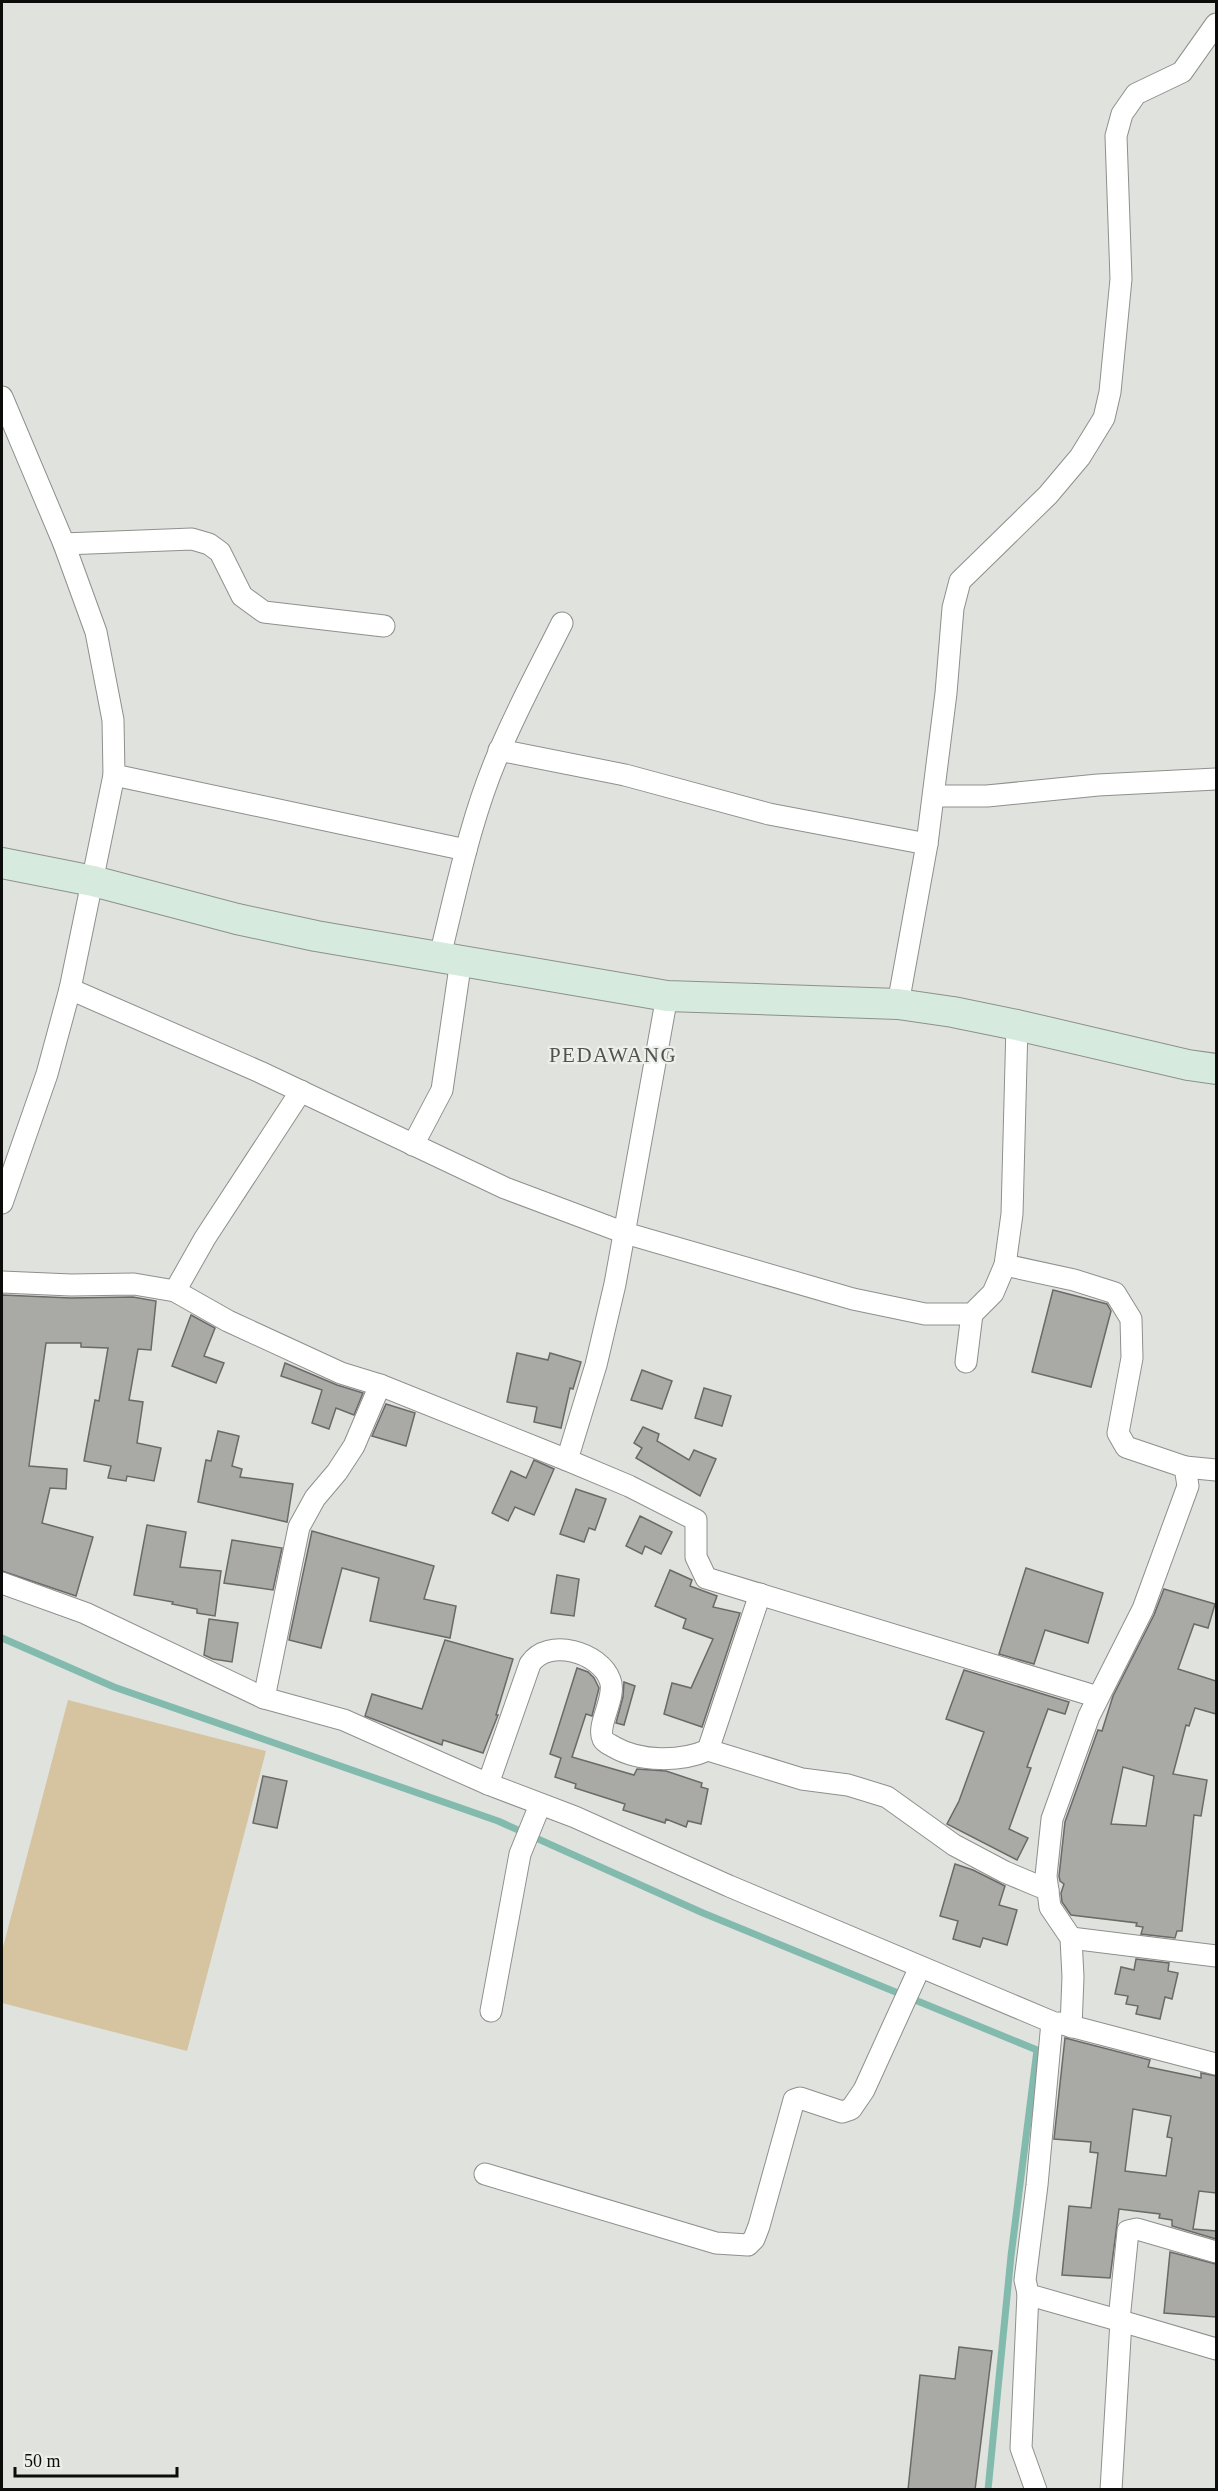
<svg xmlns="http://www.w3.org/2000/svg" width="1218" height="2491" viewBox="0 0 1218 2491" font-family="'Times New Roman',serif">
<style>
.green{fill:#d6c4a1}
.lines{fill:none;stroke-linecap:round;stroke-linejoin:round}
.stream{stroke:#83baae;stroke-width:7}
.building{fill:#a9a9a5;stroke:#6a6a66;stroke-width:1.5;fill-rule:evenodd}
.street-casing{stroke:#8d908c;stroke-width:23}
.secondary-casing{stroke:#8d908c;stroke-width:32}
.street{stroke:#fff;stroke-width:21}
.secondary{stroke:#d6ebdd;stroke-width:30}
.labels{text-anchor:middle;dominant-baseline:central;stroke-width:4.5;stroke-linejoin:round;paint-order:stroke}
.quarter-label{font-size:21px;letter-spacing:1.5px;fill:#51534f;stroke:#ecefea}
</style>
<rect width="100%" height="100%" fill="#dfe2dd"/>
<path class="green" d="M68,1700L266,1751L187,2051L2,2003V1951Z"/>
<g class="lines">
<path class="stream" d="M2,1638L114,1687L498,1821L703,1913L1037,2050L1011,2256L988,2490"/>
</g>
<g class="building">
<path d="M1053,1290L1107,1304L1111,1311L1091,1387L1032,1372Z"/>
<path d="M2,1295L71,1298L133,1297L156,1301L151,1350L138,1349L129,1400L143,1402L137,1443L161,1448L154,1481L127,1476L126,1481L108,1478L111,1466L84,1461L95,1400L99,1401L108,1348L81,1347V1343H46L29,1466L67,1469L66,1489L50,1488L42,1523L93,1537L76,1596L2,1571Z"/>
<path d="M191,1315L215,1328L204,1356L224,1363L216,1383L172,1366Z"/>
<path d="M517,1353L548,1360L550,1353L581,1362L573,1389L570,1388L561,1428L534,1422L537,1407L507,1402Z"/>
<path d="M285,1363L337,1385L363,1393L354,1415L336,1408L329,1429L312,1423L322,1390L281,1376Z"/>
<path d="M642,1370L672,1381L662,1409L631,1400Z"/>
<path d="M704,1388L731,1396L722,1426L695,1418Z"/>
<path d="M386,1404L415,1413L406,1446L372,1436Z"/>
<path d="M643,1427L659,1434L657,1441L689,1460L694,1450L716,1459L700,1496L636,1458L642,1448L634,1443Z"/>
<path d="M218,1431L239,1436L232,1466L242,1469L240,1477L293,1484L287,1522L198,1502L206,1460L211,1461Z"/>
<path d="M534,1460L554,1469L534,1515L515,1507L508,1521L492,1513L511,1471L526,1478Z"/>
<path d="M576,1489L606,1499L595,1530L589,1528L584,1542L560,1534Z"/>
<path d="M640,1516L672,1532L661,1554L645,1546L642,1554L626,1546Z"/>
<path d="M147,1525L186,1532L180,1567L221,1571L215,1616L197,1613V1609L172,1604L173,1602L134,1595Z"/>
<path d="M312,1531L434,1566L424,1599L456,1606L450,1638L370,1621L379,1578L342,1568L321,1648L289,1640Z"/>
<path d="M232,1540L282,1548L273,1590L224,1583Z"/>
<path d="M1026,1568L1103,1593L1088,1643L1045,1630L1034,1664L999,1654Z"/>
<path d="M670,1570L692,1580L690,1586L717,1596L713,1607L740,1613L702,1727L664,1714L672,1683L691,1688L713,1639L683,1628L686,1619L655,1606Z"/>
<path d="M557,1575L579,1579L574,1616L551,1613Z"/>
<path d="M1164,1589L1215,1604L1208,1628L1194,1624L1178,1669L1216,1681V1714L1195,1708L1189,1726L1186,1725L1173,1774L1207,1780L1201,1816L1194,1815L1182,1931H1177L1175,1938L1141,1934L1143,1927L1136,1926L1137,1923L1071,1915L1062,1902L1061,1893L1064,1884L1060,1881L1059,1876L1065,1822L1098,1730L1102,1731L1113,1696L1154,1615ZM1123,1767L1154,1776L1146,1826L1111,1824Z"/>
<path d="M209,1619L238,1623L232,1662L213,1659L204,1655Z"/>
<path d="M445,1640L513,1659L496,1715H498L483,1753L443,1740L442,1745L365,1716L372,1694L422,1709Z"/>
<path d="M577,1668L588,1672L594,1678L599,1688L592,1716L586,1714L572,1757L634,1775L637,1769L666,1771L702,1783L701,1787L708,1789L701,1824L688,1821L686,1827L666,1819L665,1823L623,1810L625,1804L575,1788L576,1784L555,1777L561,1758L550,1754Z"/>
<path d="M964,1670L1069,1702L1065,1714L1048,1709L1027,1767L1031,1768L1009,1829L1028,1838L1017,1860L947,1824L959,1801L984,1732L946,1719Z"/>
<path d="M624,1682L635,1686L624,1725L616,1723L623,1697Z"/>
<path d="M263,1776L287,1781L277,1828L253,1823Z"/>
<path d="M955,1864L973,1870L1005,1886L999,1905L1017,1910L1007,1945L983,1938L980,1947L953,1939L958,1921L940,1916Z"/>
<path d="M1136,1959L1169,1963L1168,1971L1178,1973L1172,1999L1165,1997L1160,2019L1136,2014L1138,2006L1126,2004L1128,1996L1115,1994L1121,1967L1134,1970Z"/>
<path d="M1065,2038L1150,2060L1148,2067L1201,2078V2073L1216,2076V2193L1199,2191L1193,2229L1216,2231V2239L1172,2226V2220L1159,2218L1160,2214L1119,2209L1110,2278L1062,2275L1069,2206L1091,2208L1098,2153L1090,2152L1091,2142L1054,2139ZM1133,2109L1171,2116L1167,2137L1172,2138L1166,2176L1125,2171Z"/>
<path d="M1170,2252L1216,2264V2317L1164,2313Z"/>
<path d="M959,2347L992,2351L975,2490H908L920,2375L955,2379Z"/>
</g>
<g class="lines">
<g class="street-casing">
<g id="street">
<path d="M2,397L64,544L96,632L113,720L114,775L70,989L47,1074L2,1203"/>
<path d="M64,544L192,539L209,544L220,552L242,596L264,612L384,626"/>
<path d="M499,750L625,775L769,814L927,844"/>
<path d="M114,775L466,850"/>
<path d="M934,796H987L1098,785L1216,779"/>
<path d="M440,956C457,887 471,816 500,750C518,707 541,665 562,623"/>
<path d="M70,989L260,1072L505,1188L625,1233L853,1299L925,1314H972L993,1293L1005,1265L1012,1214L1017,1025"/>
<path d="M898,1004L927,844L946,693L953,608L960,581L1048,495L1080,457L1104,418L1110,392L1121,279L1116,136L1122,114L1136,94L1182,72L1216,24"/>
<path d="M413,1145L442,1090L461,960"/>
<path d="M1005,1265L1074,1280L1115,1293L1131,1319L1132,1358L1118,1433L1126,1447L1185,1467L1188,1486L1143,1609L1089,1716L1052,1819L1046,1876L1050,1907L1071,1938L1073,1977L1071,2027"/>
<path d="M2,1282L71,1285L134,1284L175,1291L228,1321L341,1373L380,1385L567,1460L629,1486L696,1520V1557L706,1578L1098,1697"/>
<path d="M175,1291L205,1238L301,1091"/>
<path d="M966,1362L972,1314"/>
<path d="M567,1460L596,1365L615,1284L667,996"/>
<path d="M1185,1467L1216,1470"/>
<path d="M2,1583L85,1613L264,1698L344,1720L488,1784L575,1817L729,1886L1052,2022L1037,2185L1025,2280L1028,2293L1033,2296L1121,2321L1111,2490"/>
<path d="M264,1698L299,1527L315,1498L337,1472L354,1446L380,1385"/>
<path d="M708,1750L802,1779L848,1785L887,1797L954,1845L1005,1872L1048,1890"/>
<path d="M488,1784L530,1664C548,1637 600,1652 610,1680C617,1697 596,1725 603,1739C605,1743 611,1745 614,1747C640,1762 681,1762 708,1750L760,1594"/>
<path d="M1071,1938L1216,1956"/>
<path d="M491,2011L520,1854L540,1805"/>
<path d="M1059,2023L1216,2064"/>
<path d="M485,2174L716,2243L748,2245L754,2239L759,2226L794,2100L800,2098L842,2112L851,2109L864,2090L920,1967"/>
<path d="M1028,2293L1021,2448L1036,2490"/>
<path d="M1119,2320L1128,2231L1137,2229L1216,2252"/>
<path d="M1121,2321L1216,2349"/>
</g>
</g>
<g class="secondary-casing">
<path id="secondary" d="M2,863L93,881L237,919L316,936L667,996L898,1004L953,1012L1017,1025L1188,1065L1216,1069"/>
</g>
<use href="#street" class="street"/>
<use href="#secondary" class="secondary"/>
</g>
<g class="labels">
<g class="quarter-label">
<text x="613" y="1055">PEDAWANG</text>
</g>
</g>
<rect width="1218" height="2491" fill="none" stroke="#0c0d0b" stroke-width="6"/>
<path d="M15 2467v9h162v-9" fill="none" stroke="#0c0d0b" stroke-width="3"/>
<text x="24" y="2467" font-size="18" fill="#0c0d0b" stroke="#ecefea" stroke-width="4.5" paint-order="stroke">50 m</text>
</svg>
